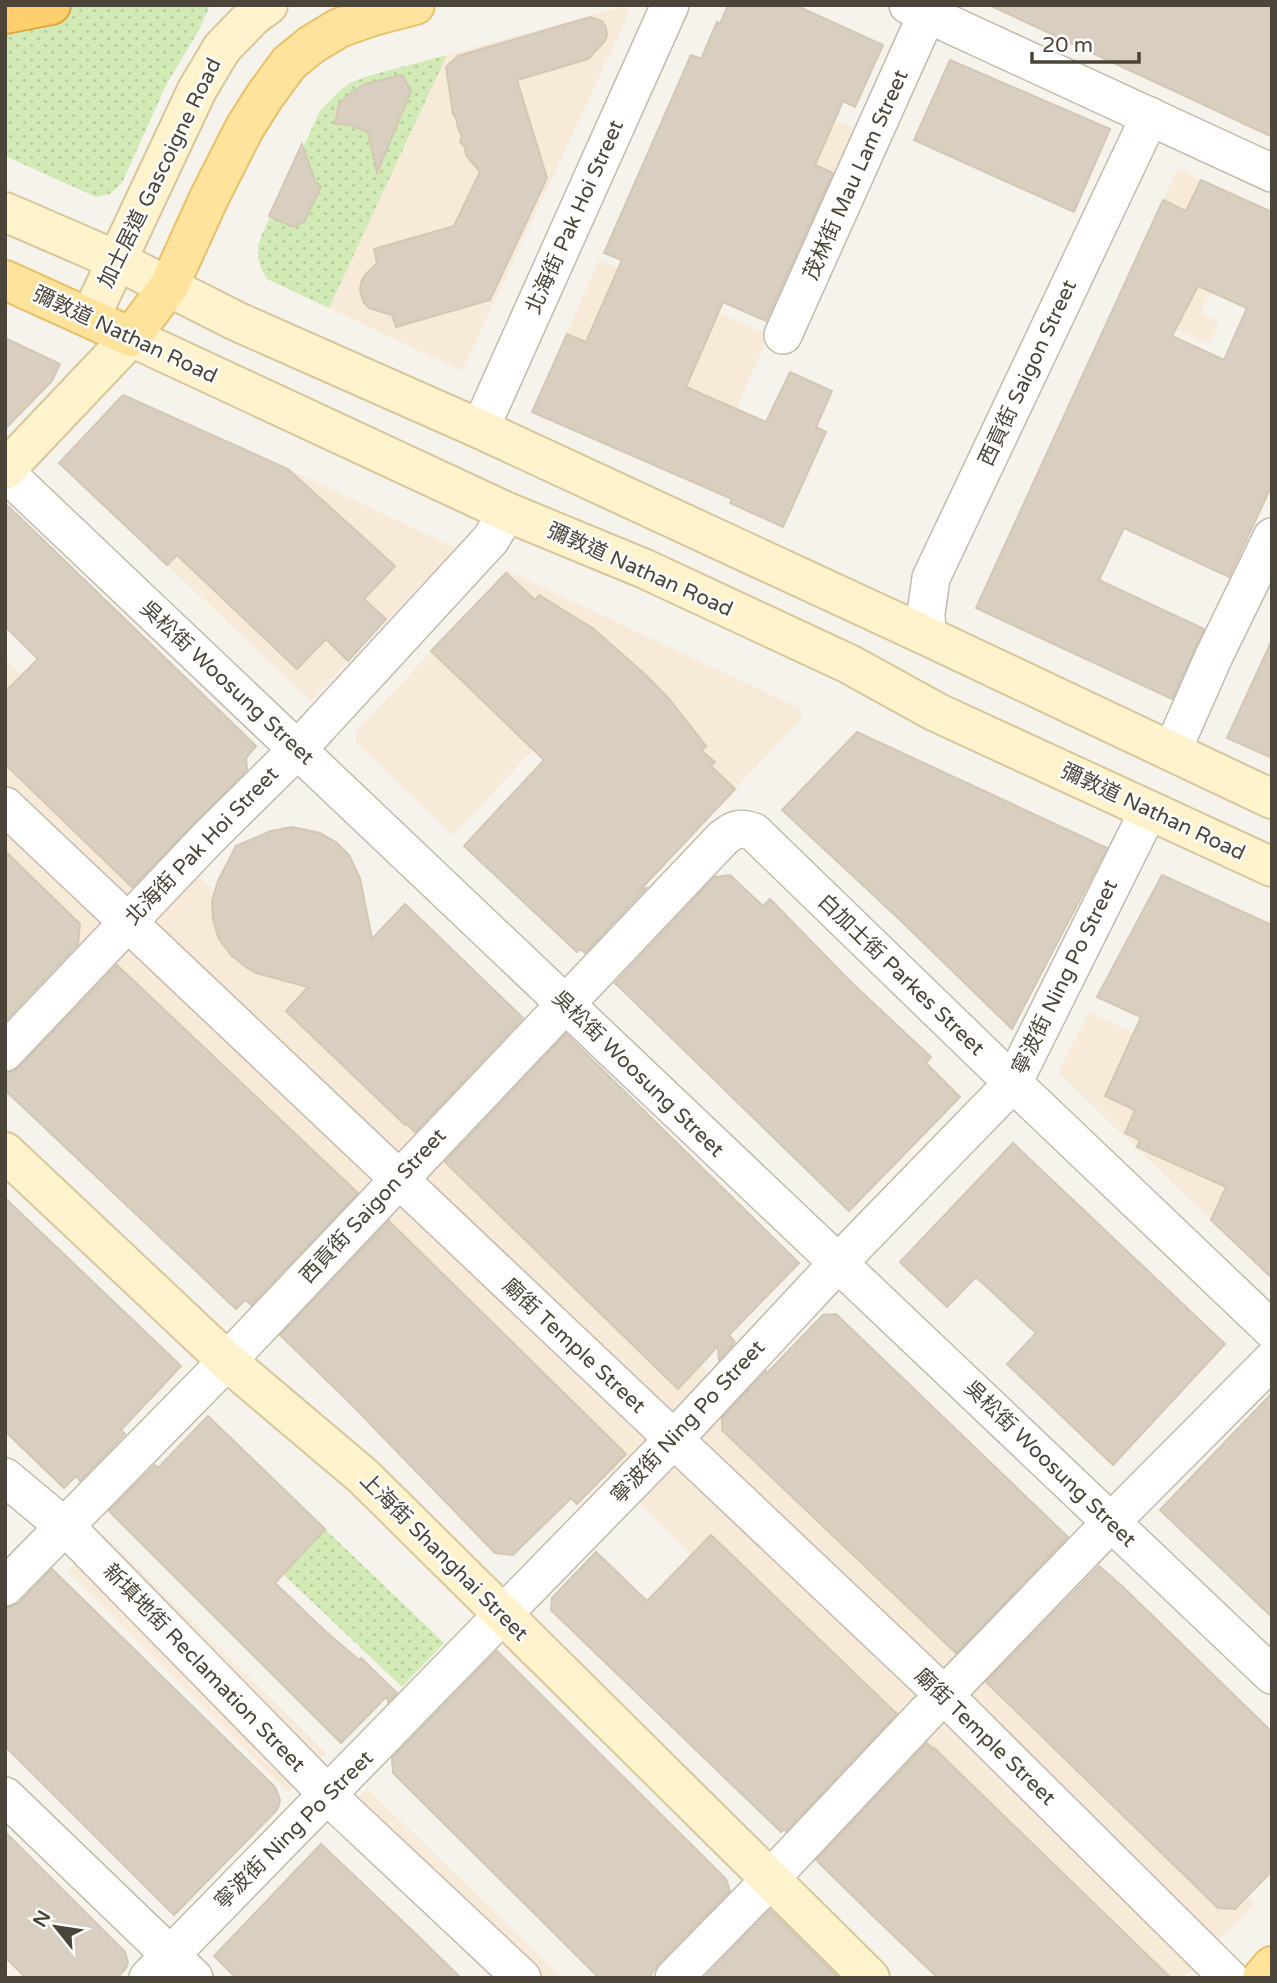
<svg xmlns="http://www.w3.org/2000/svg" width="1277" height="1983" viewBox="0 0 1277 1983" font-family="'Varela Round','Noto Sans TC',sans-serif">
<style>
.commercial{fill:#f7ead8}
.garden{fill:url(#garden-dots)}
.building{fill:#d8cfc1;stroke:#d3c7b4;stroke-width:2;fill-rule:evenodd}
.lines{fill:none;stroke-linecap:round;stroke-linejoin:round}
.street-casing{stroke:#c2bbae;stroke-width:40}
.secondary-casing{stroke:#d6c79b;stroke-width:42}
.primary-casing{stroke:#e6c16a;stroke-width:42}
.highway-casing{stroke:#e0a43c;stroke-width:42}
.street{stroke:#fff;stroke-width:37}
.secondary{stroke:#fff3cd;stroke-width:38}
.primary{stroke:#ffe39c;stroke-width:38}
.highway{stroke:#ffcf6e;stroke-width:38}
.labels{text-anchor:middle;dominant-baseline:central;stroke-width:5;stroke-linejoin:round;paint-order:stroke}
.street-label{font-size:21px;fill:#4b4439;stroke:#fff}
</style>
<defs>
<pattern id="garden-dots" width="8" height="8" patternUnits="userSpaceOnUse" patternTransform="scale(1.75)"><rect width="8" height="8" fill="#d2eab5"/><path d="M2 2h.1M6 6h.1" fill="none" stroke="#b6ca9c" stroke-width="1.8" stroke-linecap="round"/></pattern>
</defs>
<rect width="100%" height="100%" fill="#f6f3ec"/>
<g class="commercial">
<path d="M622,7L627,9L629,13L462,371L329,308L447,55Z"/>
<path d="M774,93L858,130L838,175L754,137Z"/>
<path d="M1177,169L1252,203L1201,313L1219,323L1208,344L1117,302Z"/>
<path d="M599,260L769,335L702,486L532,412Z"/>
<path d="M269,460L456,548L311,701L167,565Z"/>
<path d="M508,571L801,709L802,718L796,724L660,869L533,750L453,835L356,742V731Z"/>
<path d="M5,659L22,675L8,690L1254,1904L1183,1978H1127L5,886Z"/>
<path d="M1089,1012L1268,1096L1211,1220L1058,1072Z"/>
<path d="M104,1534L326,1753L288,1792L68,1571Z"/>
<path d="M367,1788L562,1978H491L332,1823Z"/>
</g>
<g class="garden">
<path d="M5,5H210L199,30L167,83L122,183L110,194L96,197L5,156Z"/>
<path d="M447,55L329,308L267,279L261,269L258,256V246L262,234L320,111L339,91L352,82L368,76Z"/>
<path d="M325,1529L444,1643L402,1687L283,1574Z"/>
</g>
<g class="building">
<path d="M728,5H795L883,45L855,107L843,101L815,165L833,173L766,321L723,302L686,387L766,422L790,372L832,391L816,427L826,432L783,527L730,503L732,499L532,412L567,334L586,342L622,260L604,253L691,55L701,59L717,22L720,24Z"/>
<path d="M989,5H1272V137L1198,102Z"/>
<path d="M590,17L602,21L606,27L607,35L605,41L588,59L517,80L547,178L490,300L396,327L392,315L369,308L364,303L361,295L360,288L362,280L366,274L377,263L374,249L454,226L480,172L466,155L465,147L460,142L462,136L458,128L456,118L453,114L446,67L458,56Z"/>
<path d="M950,60L1110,129L1074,212L914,140Z"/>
<path d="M402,75L411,91L377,173L368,132L350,125L335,124L339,104L350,94L365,84Z"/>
<path d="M302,144L315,181L321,187L304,222L293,227L269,216Z"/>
<path d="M1201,180L1272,212V485L1229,577L1124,528L1099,580L1204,629L1172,699L976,608L1163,200L1186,211ZM1198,286L1247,308L1224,360L1172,336Z"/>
<path d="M5,338L60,364L52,381L5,429Z"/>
<path d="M123,395L288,469L395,566L364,599L386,619L348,661L326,639L297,669L177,555L167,565L59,463Z"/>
<path d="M5,503L256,746L246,758L247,770L132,887L5,764V692L38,659L5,626Z"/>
<path d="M506,573L535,600L539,595L594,629L649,678L669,699L706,746L702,751L715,762L711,766L735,789L641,889L646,888L585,953L581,949L577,952L464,846L544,760L431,651Z"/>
<path d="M1272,640V758L1227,738Z"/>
<path d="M857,732L1107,848L1012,1029L898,918L782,810Z"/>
<path d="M292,827L320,833L337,843L349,855L360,878L372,939L405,904L523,1018L415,1132L407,1124L405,1125L286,1011L308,987L256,973L247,968L231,955L219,939L213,920L212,901L218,881L236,846L271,831Z"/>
<path d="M5,851L80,924L78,944L5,1021Z"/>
<path d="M730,875L763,906L770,899L852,983L931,1057L926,1063L960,1097L849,1211L615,983L715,877Z"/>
<path d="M1162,875L1272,925V1278L1211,1220L1226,1187L1137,1147L1140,1140L1125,1133L1135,1110L1105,1096L1141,1017L1097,997Z"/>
<path d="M117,965L358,1193L251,1305L245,1300L236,1309L5,1090V1072H12L20,1066Z"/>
<path d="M566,1034L799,1263L729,1335L735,1342L719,1360L718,1346L678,1389L445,1162Z"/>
<path d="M1013,1143L1225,1344L1113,1465L1007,1364L1036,1333L976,1277L947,1307L900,1262Z"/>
<path d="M5,1198L181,1366L121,1430L125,1434L80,1481L76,1476L64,1488L5,1431Z"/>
<path d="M389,1221L626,1454L577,1504L571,1498L513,1555L495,1553L351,1404L280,1335Z"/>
<path d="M836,1314L1068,1537L956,1653L722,1430V1418L766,1371L767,1373L823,1315Z"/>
<path d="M1272,1393V1617L1160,1510Z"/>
<path d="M208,1416L325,1529L275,1583L323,1629L359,1660L361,1658L397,1693L388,1702L387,1696L341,1743L109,1511L155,1465L158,1468Z"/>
<path d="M711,1535L897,1714L786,1831L784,1829L781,1832L551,1610L552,1598L596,1552L647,1601Z"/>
<path d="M1099,1566L1122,1586L1272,1732V1871L1235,1909L1218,1908L986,1682Z"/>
<path d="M52,1569L275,1787L278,1794L280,1800L278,1808L273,1814L174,1915L5,1746V1607H11L20,1602Z"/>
<path d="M497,1651L726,1879L730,1891L659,1963L649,1978H599L393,1773L392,1758Z"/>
<path d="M927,1743L933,1749L934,1748L1171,1978H938L872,1915L816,1860Z"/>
<path d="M5,1832L125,1952L128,1962L126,1968L117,1978H26L5,1957Z"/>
<path d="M321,1844L419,1937L461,1978H236L214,1956Z"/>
<path d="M770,1910L839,1978H704Z"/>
</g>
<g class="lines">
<g class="street-casing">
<g id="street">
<path d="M908,5L1272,173"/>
<path d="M783,335L927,14"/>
<path d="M480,429L670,5"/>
<path d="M5,472L1272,1675"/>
<path d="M927,636L926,613L931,578L1150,116"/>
<path d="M1172,751L1214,656L1272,537"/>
<path d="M5,806L944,1695L1229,1978"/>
<path d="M5,1052L207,839L297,750L491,539L507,512"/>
<path d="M5,1477L73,1534L344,1811L522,1978"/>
<path d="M1125,1508L1272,1360"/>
<path d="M5,1587L227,1361L723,838C734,829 740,827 754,832L1013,1083L1272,1330"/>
<path d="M958,1681L1099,1535"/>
<path d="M5,1796L194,1978"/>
<path d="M781,1867L928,1711"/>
<path d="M148,1978L673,1440L838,1263L1013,1083L1149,810"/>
<path d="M674,1978L770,1880"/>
</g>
</g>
<g class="secondary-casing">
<g id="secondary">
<path d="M5,212L116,260L236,321L480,429L927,636L1272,799"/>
<path d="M90,318L197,90L222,48L253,16L268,5"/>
<path d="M5,470L131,337L507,512L645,569L849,664L936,712L1272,867"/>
<path d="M5,1152L227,1361L364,1477L870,1978"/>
</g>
</g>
<g class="primary-casing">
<g id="primary">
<path d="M5,280L131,337L169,286L209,198L244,129L264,97L289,63L311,45L339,28L373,16L415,5"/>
<path d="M1262,1978L1272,1966"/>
</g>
</g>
<g class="highway-casing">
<path id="highway" d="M5,14L51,5"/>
</g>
<use href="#street" class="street"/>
<use href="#secondary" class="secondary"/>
<use href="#primary" class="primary"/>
<use href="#highway" class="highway"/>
</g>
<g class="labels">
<g class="street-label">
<text transform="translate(160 173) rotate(-64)">加士居道 Gascoigne Road</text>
<text transform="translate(856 175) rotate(-66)">茂林街 Mau Lam Street</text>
<text transform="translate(575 217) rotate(-66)">北海街 Pak Hoi Street</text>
<text transform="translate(125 335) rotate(25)">彌敦道 Nathan Road</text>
<text transform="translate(1028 373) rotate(-65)">西貢街 Saigon Street</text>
<text transform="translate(640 570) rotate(24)">彌敦道 Nathan Road</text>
<text transform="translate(227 683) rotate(43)">吳松街 Woosung Street</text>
<text transform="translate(1153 812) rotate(25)">彌敦道 Nathan Road</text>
<text transform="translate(202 846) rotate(-46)">北海街 Pak Hoi Street</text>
<text transform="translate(901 975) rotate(44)">白加士街 Parkes Street</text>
<text transform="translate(1065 977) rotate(-64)">寧波街 Ning Po Street</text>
<text transform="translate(638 1074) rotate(44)">吳松街 Woosung Street</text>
<text transform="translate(373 1206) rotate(-47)">西貢街 Saigon Street</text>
<text transform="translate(574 1346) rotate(43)">廟街 Temple Street</text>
<text transform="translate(688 1422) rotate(-47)">寧波街 Ning Po Street</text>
<text transform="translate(1050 1464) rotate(44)">吳松街 Woosung Street</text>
<text transform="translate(444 1557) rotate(45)">上海街 Shanghai Street</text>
<text transform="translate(204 1668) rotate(46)">新填地街 Reclamation Street</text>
<text transform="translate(985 1737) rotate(44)">廟街 Temple Street</text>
<text transform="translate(294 1830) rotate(-45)">寧波街 Ning Po Street</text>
</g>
</g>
<rect width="1277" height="1983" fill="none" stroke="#4b4439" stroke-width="14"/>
<g transform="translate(56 1927) rotate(300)" stroke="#ffffff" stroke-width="5" paint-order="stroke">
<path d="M0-5L12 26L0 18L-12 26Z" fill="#4b4439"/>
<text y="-10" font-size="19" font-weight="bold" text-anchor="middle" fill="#4b4439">N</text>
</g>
<path d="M1032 52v10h107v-10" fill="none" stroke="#4b4439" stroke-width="3.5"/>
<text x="1042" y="52" font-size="21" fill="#4b4439" stroke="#ffffff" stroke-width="5" paint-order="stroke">20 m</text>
</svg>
